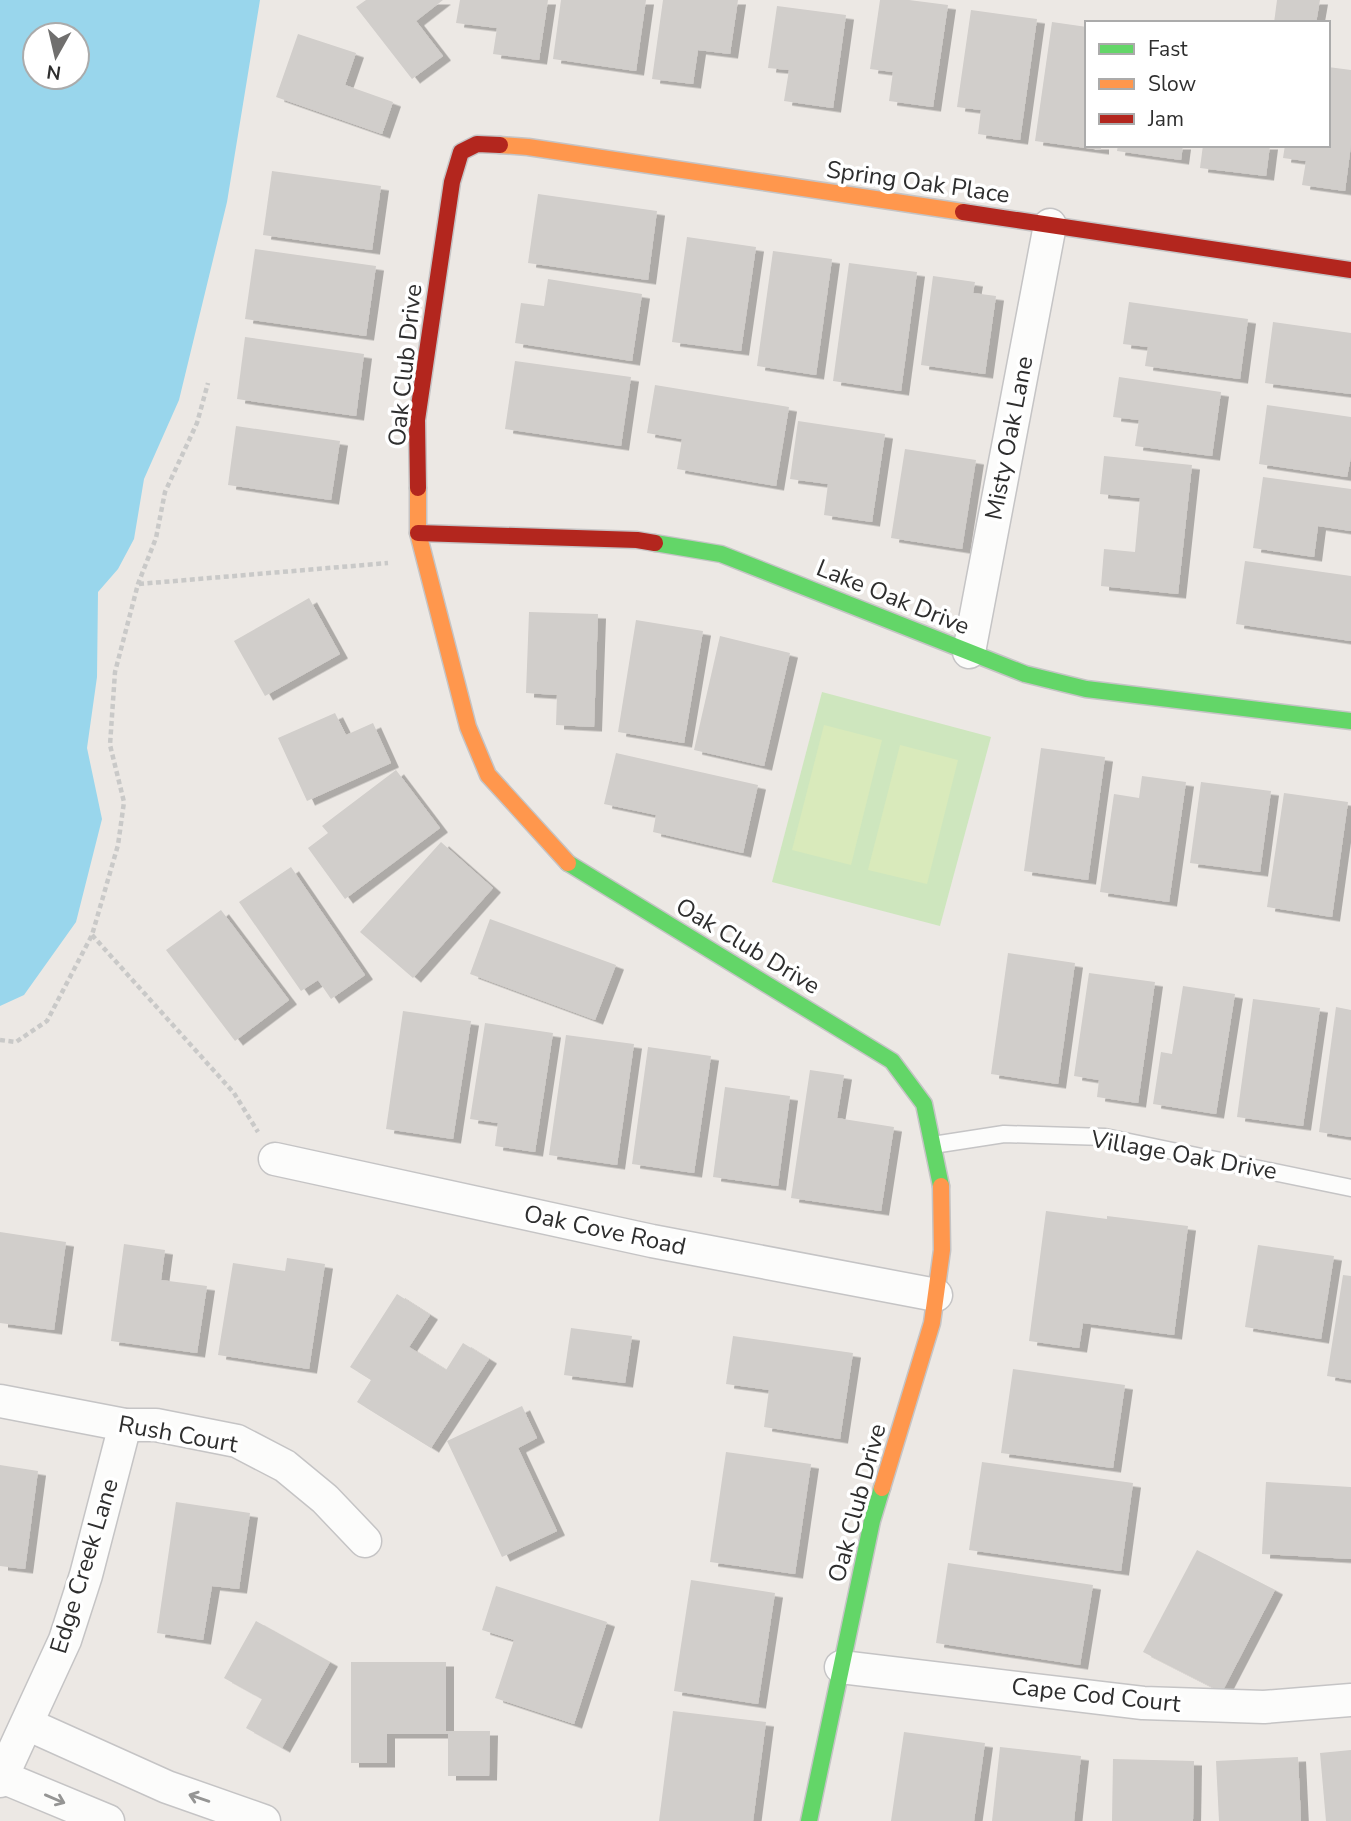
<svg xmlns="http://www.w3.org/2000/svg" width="1351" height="1821" viewBox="0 0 1351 1821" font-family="'Nunito Sans',sans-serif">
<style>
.green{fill:#cee6be}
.pitch{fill:#d9eabb}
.water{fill:#99d6ec;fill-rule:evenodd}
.building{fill:#d1cecb;filter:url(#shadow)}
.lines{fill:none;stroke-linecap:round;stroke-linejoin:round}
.lane-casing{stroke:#c5c4c5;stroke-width:19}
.street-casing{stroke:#c5c4c5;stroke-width:35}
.fast-casing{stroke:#c5c4c5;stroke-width:19}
.slow-casing{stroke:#c5c4c5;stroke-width:19}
.jam-casing{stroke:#c5c4c5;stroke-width:19}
.path{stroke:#c9c9c8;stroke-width:4.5;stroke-dasharray:5 3.5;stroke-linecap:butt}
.lane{stroke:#fcfcfb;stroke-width:16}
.street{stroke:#fcfcfb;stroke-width:32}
.fast{stroke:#63d668;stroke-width:16}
.slow{stroke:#ff974d;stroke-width:16}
.jam{stroke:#b3261e;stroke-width:16}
.oneway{stroke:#959594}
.labels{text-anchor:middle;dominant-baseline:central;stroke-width:7;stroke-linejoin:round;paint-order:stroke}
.street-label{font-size:24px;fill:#2e2e2e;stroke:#fff}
</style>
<defs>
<filter id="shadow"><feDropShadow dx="8" dy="4.5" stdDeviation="0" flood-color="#0004"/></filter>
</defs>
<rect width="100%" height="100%" fill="#ece8e4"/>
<path class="green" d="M822,692L991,737L940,926L772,882Z"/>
<g class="pitch">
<path d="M824,725L882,740L851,865L792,850Z"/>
<path d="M900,745L958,760L927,884L868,870Z"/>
</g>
<path class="water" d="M0,0H260L227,202L179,400L144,479L134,539L118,569L98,592L97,677L87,748L102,819L76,922L24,995L0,1006ZM35,35H77V77H35Z"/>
<g class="building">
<path d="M366,0H443L416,21L443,56L412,79L356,7Z"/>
<path d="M460,0H548L539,60L493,54L497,28L456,23Z"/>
<path d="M561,0H646L636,71L553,59Z"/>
<path d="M663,0H738L730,54L698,50L693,84L652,79Z"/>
<path d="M880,0H909L948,5L933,107L889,101L893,72L870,69Z"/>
<path d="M1277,0H1320L1316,23H1274Z"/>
<path d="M777,6L846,15L833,108L784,101L789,70L768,68Z"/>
<path d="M971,10L1037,19L1020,140L978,134L981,110L957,107Z"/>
<path d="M1052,22L1087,27V145H1101V150L1035,141Z"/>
<path d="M298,34L356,53L345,85L393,102L382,134L276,97Z"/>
<path d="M1328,67L1351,70V145L1345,191L1302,185L1306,161L1283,158L1285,145H1328Z"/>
<path d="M1118,145H1183L1181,160L1117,151Z"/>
<path d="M1203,145H1270L1266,176L1200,168Z"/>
<path d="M272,171L381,186L372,250L263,235Z"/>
<path d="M538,194L657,211L648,280L528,263Z"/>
<path d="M687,237L756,247L741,351L672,342Z"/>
<path d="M255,249L376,266L366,336L245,319Z"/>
<path d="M773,251L832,259L816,375L757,366Z"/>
<path d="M849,263L917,272L901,391L833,381Z"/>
<path d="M933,276L975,282L973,293L996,296L985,374L921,365Z"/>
<path d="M548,279L642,294L632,361L515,343L521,303L544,306Z"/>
<path d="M1129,302L1248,319L1240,379L1145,366L1148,347L1123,344Z"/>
<path d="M1273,322L1351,333V394L1265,383Z"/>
<path d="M245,337L364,354L356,416L237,399Z"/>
<path d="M515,361L631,377L621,446L505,429Z"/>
<path d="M1119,377L1221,392L1212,456L1135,446L1139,420L1113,417Z"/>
<path d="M655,385L789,407L776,486L677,469L682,439L647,433Z"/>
<path d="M1267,405L1351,417V457L1347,477L1259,464Z"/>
<path d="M798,421L885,434L872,522L824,515L828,484L790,479Z"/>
<path d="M236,426L340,441L331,500L228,485Z"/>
<path d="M905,449L976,460L962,549L891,538Z"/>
<path d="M1104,456L1192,465L1178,594L1101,586L1104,549L1135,552L1140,498L1100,494Z"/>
<path d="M1263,477L1351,489V531L1318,526L1314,557L1253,548Z"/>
<path d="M1245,561L1351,576V641L1236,624Z"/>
<path d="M309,598L340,654L265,696L234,641Z"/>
<path d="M529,612L598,614L594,727L556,725L557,695L526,693Z"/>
<path d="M636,620L703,631L684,743L618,732Z"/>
<path d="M720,636L790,653L764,766L694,750Z"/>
<path d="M335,713L346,735L373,723L391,763L307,801L278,738Z"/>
<path d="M1041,748L1105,757L1088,880L1024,871Z"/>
<path d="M616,753L758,785L743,853L653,832L656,815L604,804Z"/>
<path d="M396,770L440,828L345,899L308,848L328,833L322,826Z"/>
<path d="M1142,776L1186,782L1169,902L1100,892L1114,794L1139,798Z"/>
<path d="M1201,782L1271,791L1260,872L1190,863Z"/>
<path d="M1284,793L1348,802L1332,917L1267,907Z"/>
<path d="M441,842L493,888L413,978L360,932Z"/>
<path d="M291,867L365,975L331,999L318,980L301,991L239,902Z"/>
<path d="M221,910L289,1000L235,1041L166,950Z"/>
<path d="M490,919L616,965L595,1020L470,974Z"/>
<path d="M1008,953L1075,963L1058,1084L991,1074Z"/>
<path d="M1089,973L1155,982L1138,1103L1097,1097L1099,1080L1074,1076Z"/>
<path d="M1183,986L1235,994L1216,1114L1153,1104L1161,1052L1172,1054Z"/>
<path d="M1253,999L1320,1008L1303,1126L1237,1117Z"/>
<path d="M1336,1007L1351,1010V1137L1319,1132Z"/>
<path d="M403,1011L471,1021L453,1139L386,1129Z"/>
<path d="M485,1023L553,1033L535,1152L495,1146L498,1123L470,1119Z"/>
<path d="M566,1035L634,1044L617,1165L549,1155Z"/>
<path d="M648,1047L711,1056L694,1173L632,1164Z"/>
<path d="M810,1070L844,1075L837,1118L894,1127L881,1211L791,1198Z"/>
<path d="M725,1087L790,1096L778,1186L713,1177Z"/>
<path d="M1046,1211L1107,1219V1216L1188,1226L1174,1335L1083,1323L1079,1348L1029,1341Z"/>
<path d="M0,1232L66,1242L54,1330L0,1323Z"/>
<path d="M124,1244L165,1250L161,1280L207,1286L197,1353L111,1341Z"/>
<path d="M1258,1245L1334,1256L1321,1339L1245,1327Z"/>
<path d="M287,1258L325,1264L309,1369L218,1355L233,1263L285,1271Z"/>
<path d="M1343,1275L1351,1276V1380L1327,1376Z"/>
<path d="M397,1294L430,1315L409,1347L446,1370L463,1343L489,1359L431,1448L357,1402L371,1380L350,1367Z"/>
<path d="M571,1328L632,1336L625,1383L564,1375Z"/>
<path d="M733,1336L853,1353L840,1439L764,1427L769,1390L726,1384Z"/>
<path d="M1013,1369L1125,1385L1113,1468L1001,1453Z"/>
<path d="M522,1406L537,1438L518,1448L557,1531L502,1557L447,1441Z"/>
<path d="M726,1452L811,1464L795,1574L710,1562Z"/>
<path d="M982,1462L1133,1483L1121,1571L969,1550Z"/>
<path d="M0,1465L38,1471L25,1569L0,1566Z"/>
<path d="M1266,1482L1351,1487V1559L1262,1554Z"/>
<path d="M176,1502L250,1513L239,1589L212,1586L203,1640L157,1633Z"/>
<path d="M1197,1550L1275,1590L1222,1692L1143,1652Z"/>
<path d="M948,1563L1093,1585L1080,1665L936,1643Z"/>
<path d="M691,1580L775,1593L758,1704L674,1691Z"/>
<path d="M496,1586L607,1622L574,1724L495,1698L514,1640L482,1630Z"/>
<path d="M256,1621L330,1662L282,1748L246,1728L262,1699L224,1678Z"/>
<path d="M351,1662H446V1731H490L489,1776H448V1734H387V1763H351Z"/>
<path d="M673,1711L766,1722L753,1821H659Z"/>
<path d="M904,1732L985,1743L974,1821H891Z"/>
<path d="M1000,1747L1081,1756L1074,1821H992Z"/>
<path d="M1351,1750V1821H1326L1320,1753Z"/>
<path d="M1298,1757L1301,1821H1219L1216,1761Z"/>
<path d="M1113,1759L1194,1761L1193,1821H1112Z"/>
</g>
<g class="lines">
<g class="lane-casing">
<path id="lane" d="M933,1145L1004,1134L1105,1137L1351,1188"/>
</g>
<g class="street-casing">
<g id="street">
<path d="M969,652L1050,225"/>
<path d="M275,1159L652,1241L936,1295"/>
<path d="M0,1401L125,1425H156L237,1441L285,1466L325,1499L365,1541"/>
<path d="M841,1667L1143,1703L1264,1707L1351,1700"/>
<path d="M27,1724L167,1787L264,1821"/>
<path d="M2,1777L108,1821"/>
<path d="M0,1781L65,1640L86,1575L125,1425"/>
</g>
</g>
<g class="fast-casing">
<g id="fast">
<path d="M655,543L721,554L1025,674L1086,689L1351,721"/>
<path d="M568,863L892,1061L924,1104L941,1186"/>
<path d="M809,1821L872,1521L882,1488"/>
</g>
</g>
<g class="slow-casing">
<g id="slow">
<path d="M500,145L528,147L963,212"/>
<path d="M418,488V533L468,727L488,775L568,863"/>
<path d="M882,1488L932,1323L942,1250L941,1186"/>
</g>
</g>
<g class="jam-casing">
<g id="jam">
<path d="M963,212L1351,270"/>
<path d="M418,488L417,420L452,182L461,152L477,144L500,145"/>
<path d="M418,533L637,540L655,543"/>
</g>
</g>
<g class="path">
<path d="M139,584L388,563"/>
<path d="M92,935L234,1093L258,1132"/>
<path d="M0,1040L16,1042L47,1021L92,935L118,845L124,802L110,745L115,672L138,584L156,538L165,492L197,423L208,383"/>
</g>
<use href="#lane" class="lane"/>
<use href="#street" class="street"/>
<use href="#fast" class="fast"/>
<use href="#slow" class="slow"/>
<use href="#jam" class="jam"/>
</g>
<defs><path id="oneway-shaft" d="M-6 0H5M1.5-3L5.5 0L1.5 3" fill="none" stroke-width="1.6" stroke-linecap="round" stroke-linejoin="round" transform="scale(1.75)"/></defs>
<g class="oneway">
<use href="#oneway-shaft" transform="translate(199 1798) rotate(-161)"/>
<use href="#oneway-shaft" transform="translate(55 1799) rotate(23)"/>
</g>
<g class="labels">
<g class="street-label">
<text transform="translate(918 182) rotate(8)">Spring Oak Place</text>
<text transform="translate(405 365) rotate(-84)">Oak Club Drive</text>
<text transform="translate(1009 438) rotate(-79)">Misty Oak Lane</text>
<text transform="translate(893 597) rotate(22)">Lake Oak Drive</text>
<text transform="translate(748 946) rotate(31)">Oak Club Drive</text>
<text transform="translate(1184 1155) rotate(10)">Village Oak Drive</text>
<text transform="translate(605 1230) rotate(12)">Oak Cove Road</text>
<text transform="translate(178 1434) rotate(10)">Rush Court</text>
<text transform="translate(857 1503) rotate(-75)">Oak Club Drive</text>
<text transform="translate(84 1566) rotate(-73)">Edge Creek Lane</text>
<text transform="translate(1096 1695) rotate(6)">Cape Cod Court</text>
</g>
</g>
<rect x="1085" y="21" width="245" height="126" fill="#ffffff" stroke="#ababab" stroke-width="2"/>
<rect x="1099" y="44" width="35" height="10" fill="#63d668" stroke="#ababab" stroke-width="2"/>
<text x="1148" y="56" font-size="21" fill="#2e2e2e">Fast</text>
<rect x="1099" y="79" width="35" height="10" fill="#ff974d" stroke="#ababab" stroke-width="2"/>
<text x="1148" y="91" font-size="21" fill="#2e2e2e">Slow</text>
<rect x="1099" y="114" width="35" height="10" fill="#b3261e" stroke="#ababab" stroke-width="2"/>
<text x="1148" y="126" font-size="21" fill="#2e2e2e">Jam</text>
<g transform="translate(56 56) rotate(188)"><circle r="33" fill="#ffffff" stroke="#ababab" stroke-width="2"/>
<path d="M0-5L12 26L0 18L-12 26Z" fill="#706f6e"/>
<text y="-10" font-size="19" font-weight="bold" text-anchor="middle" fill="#2e2e2e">N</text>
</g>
</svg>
